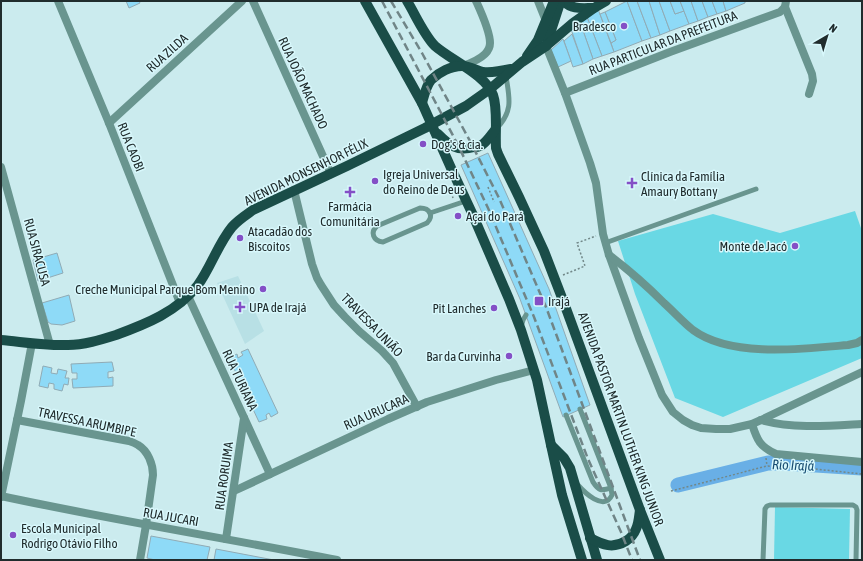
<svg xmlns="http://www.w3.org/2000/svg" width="863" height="561" viewBox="0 0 863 561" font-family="'Asap Condensed',sans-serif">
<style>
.built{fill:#b8e0e5}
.park{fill:#69d8e4}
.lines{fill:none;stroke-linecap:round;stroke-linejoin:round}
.river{stroke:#69afe6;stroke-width:15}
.building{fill:#8edaf7;stroke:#90abb5}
.path{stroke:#728889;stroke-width:1.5;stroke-dasharray:2 2;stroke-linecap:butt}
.lane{stroke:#69958f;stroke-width:5}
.street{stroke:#69958f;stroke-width:8}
.primary{stroke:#1a4d48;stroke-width:10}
.rail{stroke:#708587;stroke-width:2.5;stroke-dasharray:8 4;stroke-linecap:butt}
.poi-dot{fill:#844fc6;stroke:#d8f8fc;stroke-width:1.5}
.labels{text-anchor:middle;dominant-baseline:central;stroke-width:3;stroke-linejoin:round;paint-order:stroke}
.poi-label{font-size:13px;fill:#202c2d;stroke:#d8f8fc;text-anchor:start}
.street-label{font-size:13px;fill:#202c2d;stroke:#d8f8fc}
.water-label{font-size:14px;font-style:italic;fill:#184c71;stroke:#d8f8fc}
</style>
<rect width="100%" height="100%" fill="#cbebee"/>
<path class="built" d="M238,276L264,331L245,344L217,283Z"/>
<g class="park">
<path d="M855,211L862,231V358L723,417L675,398L635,294L618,241L713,214L780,233Z"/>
<path d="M775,507L850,509L849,560H774Z"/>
</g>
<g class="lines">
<path class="river" d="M678,485L768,463H785L862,468"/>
</g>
<g class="building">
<path d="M126,1H139L140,3L129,8Z"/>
<path d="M627,1L642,41L614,52L611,43L616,40L605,12Z"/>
<path d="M627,1H637L651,38L642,41Z"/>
<path d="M637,1H649L660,35L651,38Z"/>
<path d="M649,1H659L670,31L660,35Z"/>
<path d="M659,1H670L675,14L684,11L689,24L670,31Z"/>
<path d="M670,1H680L684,11L675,14Z"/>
<path d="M680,1H691L698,21L689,24Z"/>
<path d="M691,1H702L708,17L698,21Z"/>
<path d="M702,1H712L717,14L708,17Z"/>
<path d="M712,1H723L726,11L717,14Z"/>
<path d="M723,1H745V3L726,11Z"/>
<path d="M598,9L614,52L602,56L587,17Z"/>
<path d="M605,12L616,40L611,43L600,14Z"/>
<path d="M587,17L602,56L593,59L580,22Z"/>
<path d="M580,22L593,59L583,64L571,29Z"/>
<path d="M572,34L583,64L573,67L564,41Z"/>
<path d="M563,39L571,61L558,67L551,50Z"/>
<path d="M488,153L549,289L590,405L563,417L520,299L461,165Z"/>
<path d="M57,253L63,273L38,281L33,260Z"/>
<path d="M69,295L75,321L62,325L51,324L48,322L42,303Z"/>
<path d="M248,349L278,413L271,417L269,413L266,415L267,419L259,422L229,358L237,354L238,358L243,355L241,352Z"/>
<path d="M112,362L114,371L108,372V378L113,377V386L73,388L72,379H77V373H72L71,364Z"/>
<path d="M43,366L52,368L51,373L57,374L58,369L67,371L65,378H69L68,385L64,384L62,391L54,389V384L49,383L48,388L39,386Z"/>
<path d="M151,536L210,547L207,560H155L147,558Z"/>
<path d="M216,549L274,560H214Z"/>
</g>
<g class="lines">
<g class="path">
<path d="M488,187L494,202"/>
<path d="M450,189L453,198"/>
<path d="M563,275L585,266L577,243L596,236"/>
<path d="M766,458L767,466"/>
<path d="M671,491L767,466L815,469L862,474"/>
</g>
<g class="lane">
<path d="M497,128C514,110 509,97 506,76"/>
<path d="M420,208C430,208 434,216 427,223L383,242C373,241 370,232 377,226Z"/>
<path d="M430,213L466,201"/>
<path d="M605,243L756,189"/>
<path d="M521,327L523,320L526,315"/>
<path d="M566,415L593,482C599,491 601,491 611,488"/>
<path d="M577,484C584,492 604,512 612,495L611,488L580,409"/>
<path d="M763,560L765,509L767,506L770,505H853L856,507L857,510L856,560"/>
</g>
<g class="street">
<path d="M58,1L109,123L180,303"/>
<path d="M253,1L331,174"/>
<path d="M538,1L546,21"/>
<path d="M785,7L812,74L813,81L809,94"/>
<path d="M546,46L565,93L590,163L596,183L603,234L609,255L639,338L662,395L673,412L683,420L692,425L701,428L716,429H730L752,424L761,420L862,372"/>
<path d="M463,66C471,63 479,60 485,54C488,51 490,47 490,43C490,31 481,12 476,1"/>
<path d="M565,93L670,52L780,12L785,7L786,1"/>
<path d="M109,123L242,1"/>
<path d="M1,167L50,345"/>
<path d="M294,190L312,264L317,278L321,285L334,305L345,317L359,331L382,351L393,363L417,407"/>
<path d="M609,255C629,270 647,286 664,303C674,312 683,322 693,330C731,358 803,349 848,345L857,343L862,340"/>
<path d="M188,296L270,474"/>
<path d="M17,420L129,441C132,442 135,443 138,445C148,451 153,464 153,475L146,525L140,560"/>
<path d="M761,420C795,429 827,426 862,424"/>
<path d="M752,424C757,440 760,447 776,454L862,462"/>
<path d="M234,491L388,419L427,402L496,380L534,370"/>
<path d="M1,496C112,520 225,538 337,560"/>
<path d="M1,497L21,401L32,343"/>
<path d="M226,539L244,418"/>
</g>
<g class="primary">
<path d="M365,1L422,103L451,168L472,213L509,299L521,330L537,380L551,445L562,495L582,560"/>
<path d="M407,1C415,14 424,35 435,46C451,60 486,75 493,95C498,109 495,132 496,148L498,154L519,197L544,251L564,303L640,510L660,560"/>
<path d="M563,1C573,10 581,8 594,8"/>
<path d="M546,46L560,3"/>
<path d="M527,56L538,40L554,1"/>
<path d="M422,103C424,96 426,86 431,80C439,72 451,66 462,66C469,66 476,70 483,72C493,73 502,71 511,69"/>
<path d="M438,134C449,145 457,152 474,147C476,147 478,147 480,146C486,143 491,135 495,130"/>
<path d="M1,340C23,342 46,346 68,345C84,345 100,340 116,335C146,324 177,312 198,285C211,267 218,244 232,227C238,220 246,215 253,210L347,166L425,128L466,106L490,89L522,62L546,46L573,23L594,8L606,1"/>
<path d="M551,445L564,458L570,468L597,560"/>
<path d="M590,538C603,545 613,549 626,541C631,538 634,534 636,529C639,523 639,516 640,510"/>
</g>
<g class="rail">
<path d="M382,1L459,147L488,208L534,317L588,459L621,532L632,560"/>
<path d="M391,1L422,53L470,141L499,198L546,307L584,409L640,560"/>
</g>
</g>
<g class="poi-dot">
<circle cx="624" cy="26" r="4"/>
<circle cx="423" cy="144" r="4"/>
<circle cx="375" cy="181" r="4"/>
<path d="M630 177h4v4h4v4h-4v4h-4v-4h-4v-4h4z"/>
<path d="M348 186h4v4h4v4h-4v4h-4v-4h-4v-4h4z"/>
<circle cx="458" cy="216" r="4"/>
<circle cx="240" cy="238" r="4"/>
<circle cx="795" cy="246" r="4"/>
<circle cx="263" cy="289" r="4"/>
<rect x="534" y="296" width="10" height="10" rx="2"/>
<path d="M238 301h4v4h4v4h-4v4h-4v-4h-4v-4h4z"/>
<circle cx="494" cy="308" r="4"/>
<circle cx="509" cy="356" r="4"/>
<circle cx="13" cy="535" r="4"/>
</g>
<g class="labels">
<g class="poi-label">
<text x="616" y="26" text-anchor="end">Bradesco</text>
<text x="431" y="144">Dog's &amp; cia.</text>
<text x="383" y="174">Igreja Universal<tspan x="383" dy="15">do Reino de Deus</tspan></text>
<text x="641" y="176">Clínica da Família<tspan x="641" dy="15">Amaury Bottany</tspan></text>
<text x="350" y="206" text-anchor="middle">Farmácia<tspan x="350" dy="15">Comunitária</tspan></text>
<text x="466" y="216">Açaí do Pará</text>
<text x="248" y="231">Atacadão dos<tspan x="248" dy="15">Biscoitos</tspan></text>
<text x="787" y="246" text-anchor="end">Monte de Jacó</text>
<text x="255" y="289" text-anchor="end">Creche Municipal Parque Bom Menino</text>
<text x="548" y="301">Irajá</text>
<text x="249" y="307">UPA de Irajá</text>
<text x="486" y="308" text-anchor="end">Pit Lanches</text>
<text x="501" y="356" text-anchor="end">Bar da Curvinha</text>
<text x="21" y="528">Escola Municipal<tspan x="21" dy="15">Rodrigo Otávio Filho</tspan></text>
</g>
<g class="street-label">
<text transform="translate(663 43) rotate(-21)">RUA PARTICULAR DA PREFEITURA</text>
<text transform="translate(167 53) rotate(-42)">RUA ZILDA</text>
<text transform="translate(303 83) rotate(65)">RUA JOÃO MACHADO</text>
<text transform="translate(131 147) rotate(68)">RUA CAOBI</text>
<text transform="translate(306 172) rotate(-26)">AVENIDA MONSENHOR FÉLIX</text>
<text transform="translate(37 252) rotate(75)">RUA SIRACUSA</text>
<text transform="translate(372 325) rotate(46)">TRAVESSA UNIÃO</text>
<text transform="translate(240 380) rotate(65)">RUA TURIANA</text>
<text transform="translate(376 412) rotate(-24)">RUA URUCARA</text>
<text transform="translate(621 419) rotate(70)">AVENIDA PASTOR MARTIN LUTHER KING JUNIOR</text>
<text transform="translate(87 422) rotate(12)">TRAVESSA ARUMBIPE</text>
<text transform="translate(224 476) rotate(-82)">RUA RORUIMA</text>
<text transform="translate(171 517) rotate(10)">RUA JUCARI</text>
</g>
<g class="water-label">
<text transform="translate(793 465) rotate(2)">Rio Irajá</text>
</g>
</g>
<rect width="863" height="561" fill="none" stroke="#202c2d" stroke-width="4"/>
<g transform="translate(827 36) rotate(38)" stroke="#d8f8fc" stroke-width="3" paint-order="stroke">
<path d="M0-3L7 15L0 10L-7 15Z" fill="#202c2d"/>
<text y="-6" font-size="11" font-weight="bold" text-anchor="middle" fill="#202c2d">N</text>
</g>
</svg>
